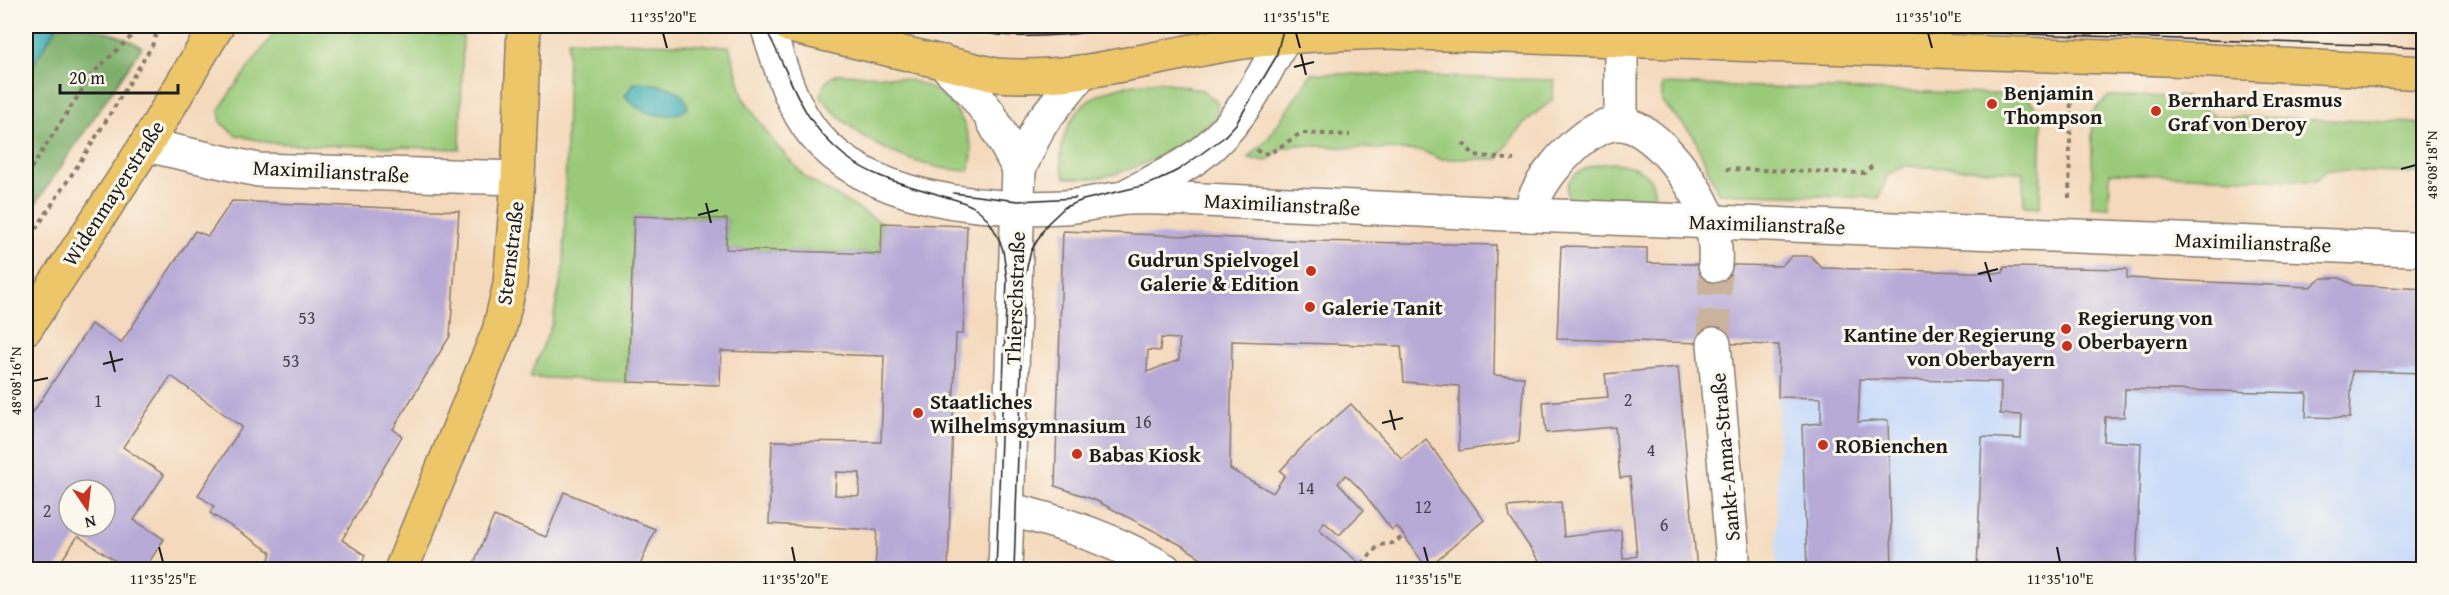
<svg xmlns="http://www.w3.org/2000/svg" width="2449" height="595" viewBox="0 0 2449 595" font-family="'Gentium Book Plus',serif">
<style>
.built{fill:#cadcf9}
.green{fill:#9aca79;stroke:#5b734a;stroke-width:1.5}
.forest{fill:#7bae69;stroke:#4c6542;stroke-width:1.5}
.water{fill:#3aacb4;stroke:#2b6468;stroke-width:1.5}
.building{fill:#b7aad7;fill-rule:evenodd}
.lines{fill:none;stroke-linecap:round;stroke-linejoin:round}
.minor-tunnel{stroke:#c9b39c;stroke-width:33;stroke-dasharray:33 16;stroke-linecap:butt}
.minor-casing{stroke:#887a6c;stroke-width:36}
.major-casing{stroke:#887a6c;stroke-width:36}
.path{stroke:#887a6c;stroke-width:4;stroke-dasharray:4.5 4.5;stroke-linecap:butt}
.minor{stroke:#fff;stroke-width:33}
.major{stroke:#ecc669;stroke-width:33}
.tram{stroke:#1c1c1c;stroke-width:1.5}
.ticks{fill:none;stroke:#1c1c1c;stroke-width:2}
.poi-dot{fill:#c8321e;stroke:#fbf7ec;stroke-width:2}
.labels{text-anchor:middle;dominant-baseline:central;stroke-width:6;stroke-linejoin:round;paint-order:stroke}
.number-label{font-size:18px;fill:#43404b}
.poi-label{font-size:21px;font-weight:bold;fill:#1c1c1c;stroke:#fbf7ec;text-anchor:start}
.street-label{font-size:21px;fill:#1c1c1c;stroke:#fbf7ec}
.neatline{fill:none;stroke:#1c1c1c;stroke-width:2}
.ticks-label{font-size:15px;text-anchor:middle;fill:#1c1c1c}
</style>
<rect width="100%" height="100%" fill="#fbf7ec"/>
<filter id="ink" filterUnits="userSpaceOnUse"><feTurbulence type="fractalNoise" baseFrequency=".0167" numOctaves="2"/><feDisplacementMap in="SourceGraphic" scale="12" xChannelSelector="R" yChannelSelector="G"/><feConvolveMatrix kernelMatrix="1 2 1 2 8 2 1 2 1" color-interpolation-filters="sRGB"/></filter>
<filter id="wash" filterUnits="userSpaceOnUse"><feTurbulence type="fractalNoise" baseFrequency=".008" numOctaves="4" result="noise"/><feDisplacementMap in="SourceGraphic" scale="24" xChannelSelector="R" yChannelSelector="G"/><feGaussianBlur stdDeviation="1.35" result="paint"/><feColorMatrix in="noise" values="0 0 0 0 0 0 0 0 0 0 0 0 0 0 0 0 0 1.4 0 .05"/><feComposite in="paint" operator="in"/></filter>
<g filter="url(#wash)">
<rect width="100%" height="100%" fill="#f4d9bc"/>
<path class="built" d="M1561,246L1647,248L1648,263L1781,266L1792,256H1811L1822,268L2003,273L2004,267L2127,269L2128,278L2310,287L2322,278H2340L2354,285L2423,289V569H1776L1779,346L1557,339Z"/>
<g class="green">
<path d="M278,28L463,35L460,149L270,143L236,135L221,123L219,110L232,90Z"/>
<path d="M568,40L729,46L744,99L772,140L806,178L882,223L881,254L726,249L727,219L634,216L628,382L530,377L552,324L564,265Z"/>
<path d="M1312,73L1554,80L1552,101C1529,117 1512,133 1499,159H1440L1422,151L1297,145L1281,149L1267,161L1248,158L1267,140Z"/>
<path d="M839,74C888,76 944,73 965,127C972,145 975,154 968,171C911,168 856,141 821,97C822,85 826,78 839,74Z"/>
<path d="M1158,81L1202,90L1217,101V118C1184,144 1145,169 1102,177C1090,179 1077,178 1065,178C1060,165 1060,151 1064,137C1079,92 1115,86 1158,81Z"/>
<path d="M1662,84L2026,95L2042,116L2040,207L2024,206L2023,172L1906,166L1888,174L1879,198L1718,193L1693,135L1662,102Z"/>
<path d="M2109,96L2185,97L2214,116L2421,123L2423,126V174L2327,170L2316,181L2110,173L2109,207L2092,206V112Z"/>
<path d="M1612,163C1637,165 1660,173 1653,205L1569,202C1558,174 1590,164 1612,163Z"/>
</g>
<path class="forest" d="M57,26C84,25 118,32 142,47L26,218V76Z"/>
<g class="water">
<path d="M26,26H57L26,76Z"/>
<path d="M640,82C658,85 685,85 688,108C670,123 636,114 625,95L633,84Z"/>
</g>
<g id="blocks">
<g class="building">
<path d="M232,201L459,211L450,336L393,429L402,436L342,540L365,555L360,570H266L271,552L210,513L214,506L198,495L242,427L171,376L123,447L164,475L134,520L164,539L144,570H129L78,536L55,570H26V423L91,324L121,343L195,231L208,236ZM69,490H105V526H69Z"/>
<path d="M634,216L727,219L726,249L881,254L882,223L967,226L963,334H956L948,570H875L877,530L769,524L772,441L881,442L884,356L721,351L720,385L628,382ZM836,472L860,473L859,496L835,495Z"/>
<path d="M1063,231L1312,241L1496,245L1494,375L1524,377L1519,442L1459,451V386L1404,382L1401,346L1232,341L1230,469L1273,493L1285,475L1280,471L1302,447L1351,404L1402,459L1426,439L1484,520L1427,568L1397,526L1392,530L1362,491L1346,475L1338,483L1364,510L1339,535L1324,522L1319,530L1368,570H1220L1181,545L1095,500L1055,486ZM1161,338L1179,339V360L1147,372L1148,350L1160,351Z"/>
<path d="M1561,246L1647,248V263L1781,266L1792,256H1811L1822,268L2003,273L2004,267L2127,269V278L2310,287L2322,278H2340L2353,285L2424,289V373L2352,371L2350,418L2306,417L2307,393L2125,389L2124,417H2105L2104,441L2141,443L2136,570H1977L1982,437L2021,439L2022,415L2000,414L2001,382L1860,379L1858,422L1888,420L1892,570H1807L1802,425L1821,423V398L1778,397L1779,345L1557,339Z"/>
<path d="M1678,367L1697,570H1545L1510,518L1508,507L1561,502L1564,537L1621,530L1623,559L1637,556L1630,477L1620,478L1615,427L1546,433L1543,402L1608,397L1605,374Z"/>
<path d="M564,492L655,529L638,570H471L494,516L546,537Z"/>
</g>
</g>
</g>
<g filter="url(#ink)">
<use href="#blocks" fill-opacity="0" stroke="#887a6c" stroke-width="1.5"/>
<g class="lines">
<path class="minor-tunnel" d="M1714,344L1715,265"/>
<g class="minor-casing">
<g id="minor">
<path d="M767,26C780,63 789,103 814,134C870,201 982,211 1064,207C1082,206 1101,201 1118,199C1132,197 1146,198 1160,198L1506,214L2413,249"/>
<path d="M943,62L972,91L990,115L1019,169"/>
<path d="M1621,124V26"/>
<path d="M146,145L258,170L518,178"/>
<path d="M1126,196C1152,182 1180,170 1203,152C1231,130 1251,98 1268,67C1275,53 1284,41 1288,26"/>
<path d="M1530,215C1532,208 1533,200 1537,193C1549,168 1591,119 1623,124C1659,130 1701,191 1711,224C1715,238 1716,250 1715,265"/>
<path d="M1714,344L1734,570"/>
<path d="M1007,509C1063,522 1116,540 1165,570"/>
<path d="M1005,570L1019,169L1040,124L1082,72"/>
</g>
</g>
<g class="major-casing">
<g id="major">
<path d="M790,26L996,75C1069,81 1142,60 1213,47C1271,36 1328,34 1386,32L2194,60L2424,73"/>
<path d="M26,328L146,145L217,26"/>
<path d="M401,570L499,331L510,284L518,178L524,26"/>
</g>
</g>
<g class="path">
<path d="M569,29V26"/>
<path d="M1463,143L1474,155L1514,160"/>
<path d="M1256,150L1262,154L1272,152L1301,133L1350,135"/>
<path d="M1726,169L1864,173L1875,164"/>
<path d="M26,176L93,73L142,26"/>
<path d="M2069,198L2071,92"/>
<path d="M26,244L91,145L152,46L159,26"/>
<path d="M1362,564L1379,545L1393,543L1404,536"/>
</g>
<use href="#minor" class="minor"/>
<use href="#major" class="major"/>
<g class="tram">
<path d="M764,26C792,75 797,118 845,156C874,179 909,185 943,196C954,199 967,202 977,209C988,217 997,234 1002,247C1005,257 1005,269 1007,279L996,570"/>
<path d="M954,26C969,29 985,33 1000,35C1046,39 1091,32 1136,26"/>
<path d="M1780,26L2424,47"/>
<path d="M2279,26L2424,31"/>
<path d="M953,193L1018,201L1076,198"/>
<path d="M1014,570L1024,279L1031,251L1047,224L1065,207L1083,200L1146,185L1159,180L1180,169L1223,138L1236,124L1276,57L1284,26"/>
</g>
</g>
</g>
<path class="ticks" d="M663,33L667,48M1296,33L1300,48M1928,33L1932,48M1301,54L1306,75M1294,67L1314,62M2401,169L2416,165M706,203L711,223M698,215L718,210M1985,262L1991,282M1978,274L1998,269M110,351L115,372M103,364L123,359M33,381L48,378M1390,410L1395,430M1382,423L1403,418M159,547L163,562M792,547L795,562M1424,547L1428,562M2057,547L2060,562"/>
<g class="poi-dot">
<circle cx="1992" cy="104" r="6"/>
<circle cx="2156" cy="111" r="6"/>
<circle cx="1311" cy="271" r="6"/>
<circle cx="1310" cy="307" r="6"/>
<circle cx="2066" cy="329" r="6"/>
<circle cx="2067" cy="346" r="6"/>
<circle cx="918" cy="413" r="6"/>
<circle cx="1823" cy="445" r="6"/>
<circle cx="1077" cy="454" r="6"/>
</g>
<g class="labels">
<g class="number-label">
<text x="307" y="317">53</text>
<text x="291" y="360">53</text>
<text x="1628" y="399">2</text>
<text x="98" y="400">1</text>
<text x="1143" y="421">16</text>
<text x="1651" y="449">4</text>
<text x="1306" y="487">14</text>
<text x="1423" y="506">12</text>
<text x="47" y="510">2</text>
<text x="1664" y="524">6</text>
</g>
<g class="poi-label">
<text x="2004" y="92">Benjamin<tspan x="2004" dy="24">Thompson</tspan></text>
<text x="2168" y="99">Bernhard Erasmus<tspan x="2168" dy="24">Graf von Deroy</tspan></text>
<text x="1299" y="259" text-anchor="end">Gudrun Spielvogel<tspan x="1299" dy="24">Galerie &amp; Edition</tspan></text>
<text x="1322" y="307">Galerie Tanit</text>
<text x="2078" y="317">Regierung von<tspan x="2078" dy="24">Oberbayern</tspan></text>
<text x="2055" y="334" text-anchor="end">Kantine der Regierung<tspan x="2055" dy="24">von Oberbayern</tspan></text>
<text x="930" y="401">Staatliches<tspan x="930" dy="24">Wilhelmsgymnasium</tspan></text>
<text x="1835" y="445">ROBienchen</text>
<text x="1089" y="454">Babas Kiosk</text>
</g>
<g class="street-label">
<text transform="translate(331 171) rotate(3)">Maximilianstraße</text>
<text transform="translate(113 193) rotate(-57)">Widenmayerstraße</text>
<text transform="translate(1282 204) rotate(3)">Maximilianstraße</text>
<text transform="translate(1767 224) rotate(2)">Maximilianstraße</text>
<text transform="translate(2253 242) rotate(2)">Maximilianstraße</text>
<text transform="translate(510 253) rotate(-83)">Sternstraße</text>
<text transform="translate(1015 298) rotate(-88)">Thierschstraße</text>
<text transform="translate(1725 457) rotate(-95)">Sankt-Anna-Straße</text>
</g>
</g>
<rect width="2449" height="595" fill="none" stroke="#fbf7ec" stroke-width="66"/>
<g transform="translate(87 508) rotate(166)"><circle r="28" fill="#fbf7ec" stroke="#a29f99" stroke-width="1.5"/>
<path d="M0-4.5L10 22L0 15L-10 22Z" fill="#c8321e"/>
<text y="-9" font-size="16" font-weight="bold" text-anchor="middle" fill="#1c1c1c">N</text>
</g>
<path d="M60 84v9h118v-9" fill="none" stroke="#1c1c1c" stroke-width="3"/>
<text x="69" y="84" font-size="18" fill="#1c1c1c" stroke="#fbf7ec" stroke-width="4.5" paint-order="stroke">20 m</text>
<rect x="33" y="33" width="2383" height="529" class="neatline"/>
<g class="ticks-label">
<text x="663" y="22">11°35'20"E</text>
<text x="1296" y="22">11°35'15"E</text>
<text x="1928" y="22">11°35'10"E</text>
<text transform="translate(2432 165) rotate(-90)" y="5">48°08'18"N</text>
<text transform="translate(16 381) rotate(-90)" y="5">48°08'16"N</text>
<text x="163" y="584">11°35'25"E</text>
<text x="795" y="584">11°35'20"E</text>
<text x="1428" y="584">11°35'15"E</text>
<text x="2060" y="584">11°35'10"E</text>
</g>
</svg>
